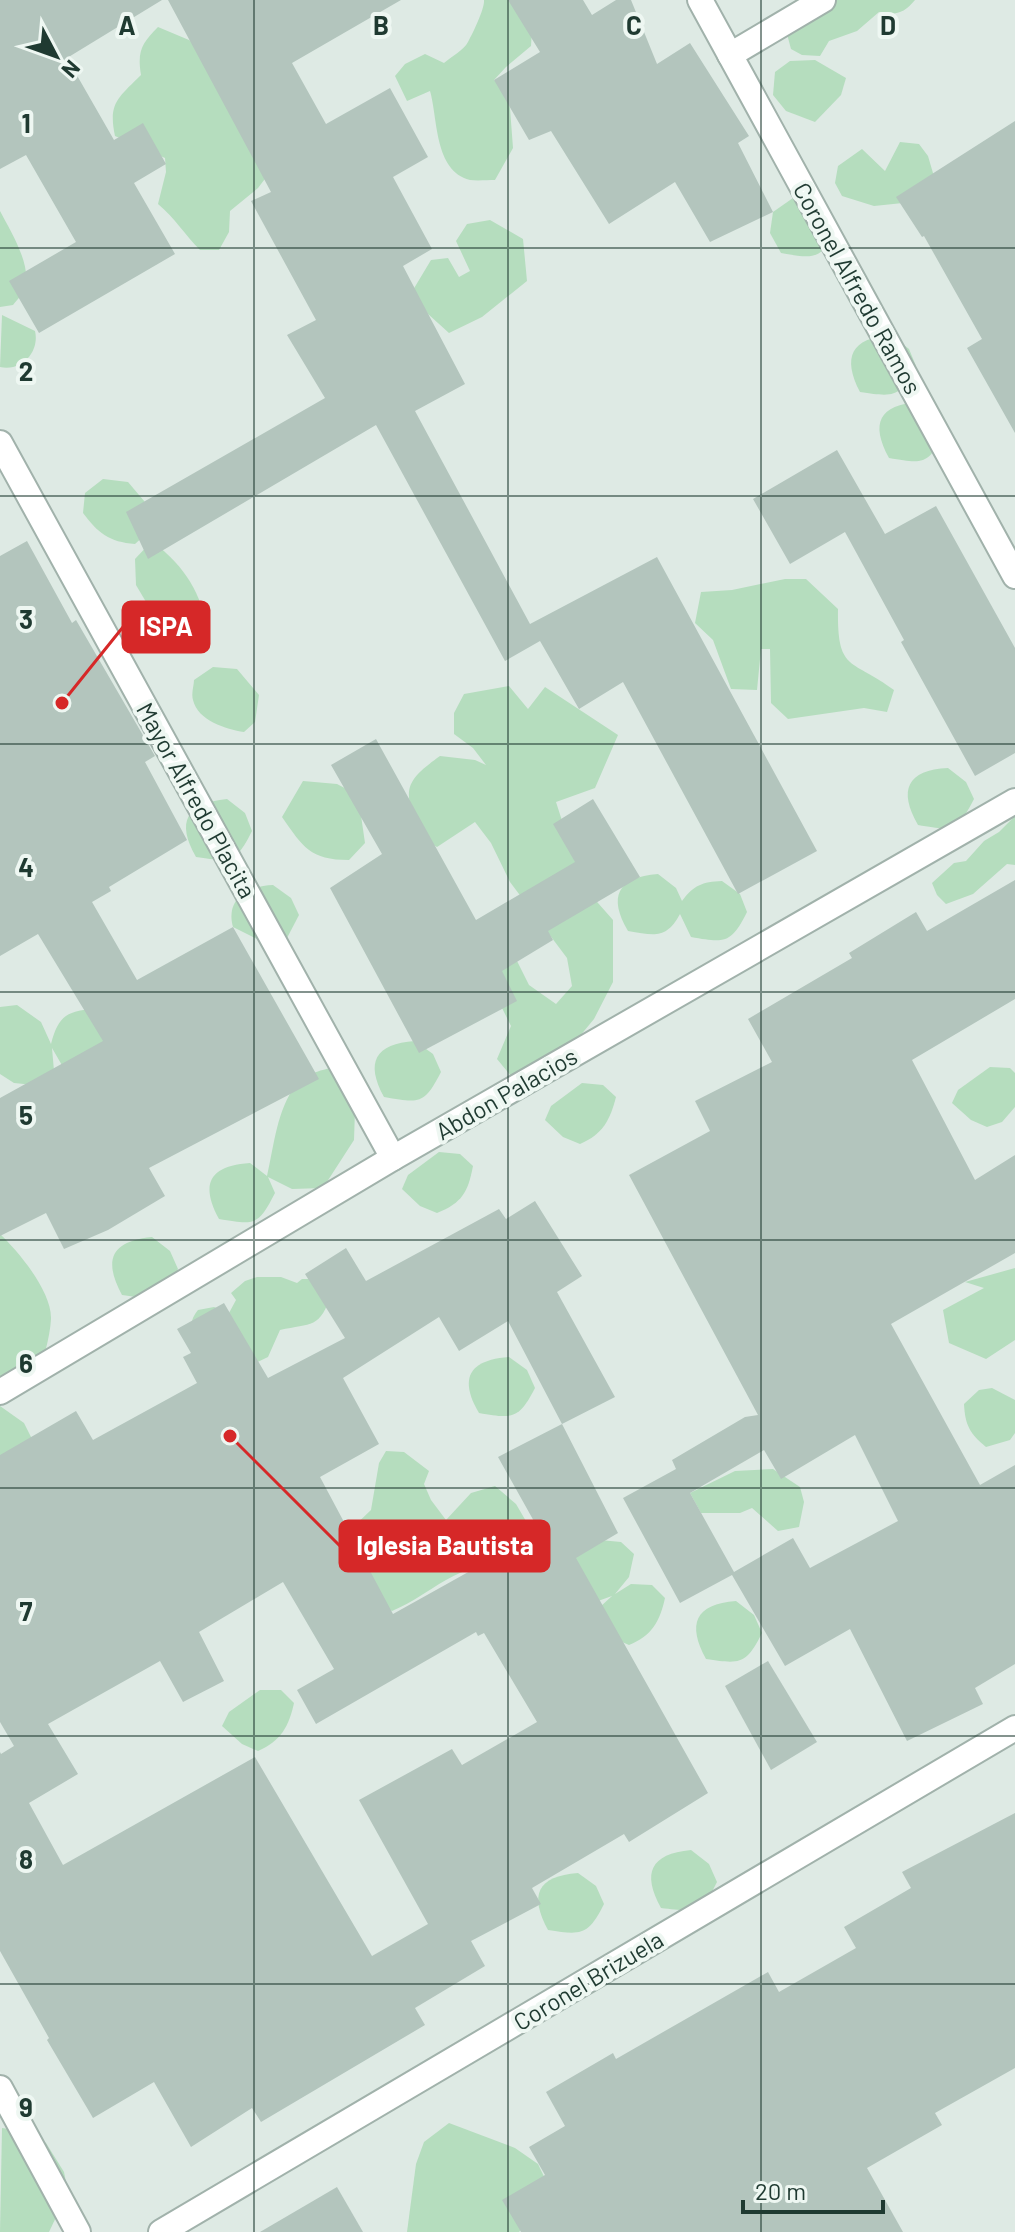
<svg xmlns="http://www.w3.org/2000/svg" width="1015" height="2232" viewBox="0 0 1015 2232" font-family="Barlow,sans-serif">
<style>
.green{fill:#b5ddbe}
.building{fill:#b3c5bd;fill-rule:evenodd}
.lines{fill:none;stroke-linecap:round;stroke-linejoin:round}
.street-casing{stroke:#a1b2ab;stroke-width:28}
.street{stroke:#fff;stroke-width:24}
.grid{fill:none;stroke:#1f3a31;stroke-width:2;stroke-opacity:0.55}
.labels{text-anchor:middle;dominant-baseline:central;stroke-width:8;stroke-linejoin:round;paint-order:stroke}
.street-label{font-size:24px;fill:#1f3a31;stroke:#eef7f2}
.grid-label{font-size:26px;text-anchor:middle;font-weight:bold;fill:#1f3a31;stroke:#eef7f2;stroke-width:8;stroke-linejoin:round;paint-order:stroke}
.leader{fill:none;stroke:#d62828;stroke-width:3}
.callout-dot{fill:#d62828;stroke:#eef7f2;stroke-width:3}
.callout{fill:#d62828;stroke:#d62828;stroke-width:3}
.callout-label{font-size:26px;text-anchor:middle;font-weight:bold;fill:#fff}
</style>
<rect width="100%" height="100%" fill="#deeae4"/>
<g class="green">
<path d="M484,0H569L532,29L531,46L506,67L494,80L509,95L513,148L495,180C488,180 477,181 470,180C434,171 438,118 430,91L407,101L395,76L405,64L425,54L444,63C451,57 464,50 468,42C473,33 485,8 484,0Z"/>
<path d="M803,0H915C904,13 896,16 879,12L857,31L829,41L820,56L802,55L791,49L787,34Z"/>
<path d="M158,27L189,40L214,57L277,163L258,188L230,211L229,232L219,250H200C185,235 175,218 158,204L166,172L165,158L115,136C108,103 118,98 141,75C137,51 142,43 158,27Z"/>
<path d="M815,60L846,78L841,95L815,122L786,111L773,95L775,72L790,61Z"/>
<path d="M900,142L919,144L928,156L935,180L922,201L874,206L842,196L835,183L838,166L862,149L885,171Z"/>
<path d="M812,197L830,210L837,228C821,260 815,259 781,253L770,233L773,212L793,198Z"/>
<path d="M0,211C11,232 32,265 25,289C23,294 17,300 13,305L0,307Z"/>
<path d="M490,220L523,239L527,281L482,317L449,333L428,314L413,290L431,260L448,258L459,277L470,271L456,241L467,224Z"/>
<path d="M2,315L35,331C40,352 21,372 0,367Z"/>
<path d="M891,335L909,349L916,366C900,398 894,397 860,392C842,357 851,338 891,335Z"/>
<path d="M919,402L945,432C928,465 924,464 889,458C870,423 879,405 919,402Z"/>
<path d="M103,479L128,482L150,508L146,534L135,544C109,542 98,533 83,513L85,493Z"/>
<path d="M152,541C187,569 200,591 209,635L199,646L178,644L165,634L136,585L135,559Z"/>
<path d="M785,579H806L838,609C837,673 851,658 894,690L887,712L864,708L788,719L771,703L770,649H761L757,690L731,689L713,640L695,623L701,592L732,590Z"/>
<path d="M213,667L237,669L259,695L255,722L244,732C226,729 198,721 193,700C191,694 194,685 194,680Z"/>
<path d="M509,686L528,709L545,687L618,735L595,788L556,802L583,886L613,920V982L594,1019L556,1065L511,1076L497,1059L511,1026L484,972L513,953L529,985L556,1004L572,986L567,958L510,882L491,843L475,822L437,847L419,836C406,792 399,785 440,756L475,760L486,765L473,748L454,734V713L464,694Z"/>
<path d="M948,768L966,782L974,799C957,832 953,831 918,825C898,790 907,770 948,768Z"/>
<path d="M303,781L337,784L358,795L365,843L349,860C310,860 303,847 282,817Z"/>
<path d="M227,799L245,813L252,831C236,863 231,862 196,857C176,822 186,803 227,799Z"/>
<path d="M1015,816V865L1007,864L973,894L946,904L937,895L932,883L954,863L966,861L984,841L999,832Z"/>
<path d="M658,874L676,888L682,901C694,885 702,882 722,881L740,894L747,912C731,944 725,943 691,937L680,914C666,940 654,935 628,931C608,897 617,877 658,874Z"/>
<path d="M273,885L291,898L299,915L287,938L271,946L233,927C225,898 249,886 273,885Z"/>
<path d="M17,1005L41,1022L51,1044C58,1017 66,1011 93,1009L119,1041L63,1067L52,1048L54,1071L34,1085L14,1083L0,1074V1007Z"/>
<path d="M415,1041L433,1054L441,1072C424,1105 420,1103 384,1097C365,1062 375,1044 415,1041Z"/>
<path d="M343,1065L355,1110L354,1140L323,1188L292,1189L268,1177L275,1193C258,1226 255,1225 219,1219C200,1184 209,1166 250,1163L267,1176C274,1146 277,1109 296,1085C305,1072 328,1069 343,1065Z"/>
<path d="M990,1067L1010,1068L1015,1073V1107L1002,1122L987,1127L971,1120L952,1103L958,1090Z"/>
<path d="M582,1083L603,1085L616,1097C610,1120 603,1134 580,1144L563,1137L545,1120L551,1106Z"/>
<path d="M439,1152L460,1154L473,1166C468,1192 462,1203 437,1213L420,1206L402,1189L408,1175Z"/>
<path d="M0,1234C19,1252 52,1292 51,1319C50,1339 42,1361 38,1381L0,1400Z"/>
<path d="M152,1237L170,1251L178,1269C161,1301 156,1300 122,1295C103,1260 111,1241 152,1237Z"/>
<path d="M1015,1268V1340L986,1359L949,1343L943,1310L984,1288L965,1282Z"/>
<path d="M257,1277H281L297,1283L302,1279H322L331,1293C321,1329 311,1323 280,1330L268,1357L249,1366L217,1349L191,1353L195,1338C190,1327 190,1320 198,1310L214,1307L229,1313L236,1300L231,1293L245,1281Z"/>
<path d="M509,1357L527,1370L535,1388C519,1419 513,1419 479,1413C459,1379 468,1360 509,1357Z"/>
<path d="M992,1388L1015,1400V1433L1010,1440L986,1447C970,1434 965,1425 964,1404L979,1390Z"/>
<path d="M0,1406L24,1423L37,1449L0,1488Z"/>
<path d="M386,1451L404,1452L429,1471L424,1484L431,1500L446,1520L471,1493L495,1486L516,1504L530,1528C513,1561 476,1563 446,1580C427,1591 413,1602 392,1611L374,1600L358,1583V1548L349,1531L371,1510L379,1463Z"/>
<path d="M773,1469L800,1487L804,1502L799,1527L778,1531L752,1508L740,1513H701L690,1493L735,1471Z"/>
<path d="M600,1540L621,1542L634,1554L629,1577L615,1594L631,1584L652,1585L665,1598C660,1621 652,1636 629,1645L613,1638L600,1607L612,1596L598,1601L568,1563Z"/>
<path d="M736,1601L754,1615L762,1633C746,1665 740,1664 706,1659C687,1624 695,1604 736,1601Z"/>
<path d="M260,1690H281L294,1703C289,1726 281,1741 258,1751L242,1744L222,1726L229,1712Z"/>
<path d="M691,1850L709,1864L717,1882C701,1914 695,1912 661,1908C642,1873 650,1854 691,1850Z"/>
<path d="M578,1873L596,1886L604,1904C588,1936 581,1935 548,1930C529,1895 537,1876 578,1873Z"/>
<path d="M449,2123L515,2148L538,2164L548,2185L529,2221L519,2232H407L416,2164L424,2142Z"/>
<path d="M2,2128L23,2131L46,2143L64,2172L68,2192L49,2232H0Z"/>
</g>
<g class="building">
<path d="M0,0H162L67,58L114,140L143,123L166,164L134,183L175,254L39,333L9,281L76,242L26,155L0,169Z"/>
<path d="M168,0H401L292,63L326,124L390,88L428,157L393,177L432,249L403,266L465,384L415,411L530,624L657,557L817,851L738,894L623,682L579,709L540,641L505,661L376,425L148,559L126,512L325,398L287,335L316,320L251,201L271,192Z"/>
<path d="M508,0H583L592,15L616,0H631L657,64L690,43L749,136L738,143L773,212L710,242L675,182L609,224L551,131L529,140L494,80L540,52Z"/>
<path d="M1015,121V433L967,348L982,339L924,236L922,237L896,197Z"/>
<path d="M837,450L885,534L936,506L1015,648V753L975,776L901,642L904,640L845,532L790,564L753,499Z"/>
<path d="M27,541L72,623L76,620L155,756L145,762L187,840L109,887L111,891L92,902L137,980L233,927L319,1079L149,1168L165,1196L108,1230L64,1249L46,1213L0,1236V1098L103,1041L38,934L0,956V556Z"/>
<path d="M376,739L476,920L575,862L553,824L593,799L640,877L548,931L553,940L502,971L517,1001L419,1053L330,888L382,854L331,765Z"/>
<path d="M1015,880V999L912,1060L975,1180L1015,1155V1253L891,1324L980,1485L1015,1465V1664L975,1688L983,1704L907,1741L850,1629L785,1666L732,1575L680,1603L623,1498L676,1469L672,1460L745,1417L758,1415L629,1175L710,1131L695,1101L772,1062L748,1019L852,958L849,953L916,912L927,931ZM855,1435L898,1521L810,1568L793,1538L734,1572L690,1493L764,1450L781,1479Z"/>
<path d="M535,1201L582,1276L557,1292L615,1397L562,1424L618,1533L576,1558L708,1793L629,1842L624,1834L532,1888L541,1904L471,1941L485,1966L415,2008L425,2025L261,2122L252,2108L191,2147L154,2082L93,2118L47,2040L49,2038L0,1951V1752L1,1754L14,1746L0,1722V1455L76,1411L93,1440L197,1383L183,1357L191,1353L177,1329L224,1303L268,1378L345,1338L305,1274L346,1248L366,1281L499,1209L506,1219ZM439,1317L459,1351L508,1321L562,1424L498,1457L540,1532L393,1614L320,1477L379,1444L343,1378ZM283,1582L334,1669L297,1690L316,1724L476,1632L478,1636L484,1633L537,1722L462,1765L452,1749L359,1800L428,1924L372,1956L255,1757L63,1865L29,1803L78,1774L48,1724L160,1661L183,1702L224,1681L199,1632Z"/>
<path d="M768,1661L817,1742L771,1770L725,1686Z"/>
<path d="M1015,1813V2068L935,2113L942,2125L867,2168L903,2232H521L502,2200L545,2175L529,2147L565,2126L546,2092L613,2053L616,2059L768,1972L779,1992L856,1948L844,1927L911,1888L902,1872Z"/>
<path d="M337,2187L363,2232H260Z"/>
</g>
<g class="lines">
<g class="street-casing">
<g id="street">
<path d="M700,0L1015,576"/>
<path d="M730,55L823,0"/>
<path d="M0,443L393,1158"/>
<path d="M0,1392L393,1158L1015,801"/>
<path d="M0,2088L78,2232"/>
<path d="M161,2232L1015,1728"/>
</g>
</g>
<use href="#street" class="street"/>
</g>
<path class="grid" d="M254,0V2232M508,0V2232M761,0V2232M0,248H1015M0,496H1015M0,744H1015M0,992H1015M0,1240H1015M0,1488H1015M0,1736H1015M0,1984H1015"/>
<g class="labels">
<g class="street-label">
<text transform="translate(858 288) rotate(61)">Coronel Alfredo Ramos</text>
<text transform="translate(197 800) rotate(61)">Mayor Alfredo Placita</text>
<text transform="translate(506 1093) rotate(-30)">Abdon Palacios</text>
<text transform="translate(588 1980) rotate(-31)">Coronel Brizuela</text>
</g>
</g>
<g class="grid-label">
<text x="127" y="35">A</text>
<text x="381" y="35">B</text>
<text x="634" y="35">C</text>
<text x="888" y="35">D</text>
<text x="26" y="133">1</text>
<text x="26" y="381">2</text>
<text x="26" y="629">3</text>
<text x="26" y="877">4</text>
<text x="26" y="1125">5</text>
<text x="26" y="1373">6</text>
<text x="26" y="1621">7</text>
<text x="26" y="1869">8</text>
<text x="26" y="2117">9</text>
</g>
<path class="leader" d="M62 703L123 627M230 1436L340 1546"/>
<g class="callout-dot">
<circle cx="62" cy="703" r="8"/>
<circle cx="230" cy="1436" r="8"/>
</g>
<g class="callout">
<rect x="123" y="602" width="86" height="50" rx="8"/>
<rect x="340" y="1521" width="209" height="50" rx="8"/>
</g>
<g class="callout-label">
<text x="166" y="636">ISPA</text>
<text x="445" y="1555">Iglesia Bautista</text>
</g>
<g transform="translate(56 56) rotate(131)" stroke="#eef7f2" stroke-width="6" paint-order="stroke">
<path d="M0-6L14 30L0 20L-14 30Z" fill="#1f3a31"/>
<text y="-12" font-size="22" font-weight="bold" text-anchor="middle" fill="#1f3a31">N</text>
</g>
<path d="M743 2200v12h140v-12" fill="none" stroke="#1f3a31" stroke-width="4"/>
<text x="755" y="2200" font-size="24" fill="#1f3a31" stroke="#eef7f2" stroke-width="6" paint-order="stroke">20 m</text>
</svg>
